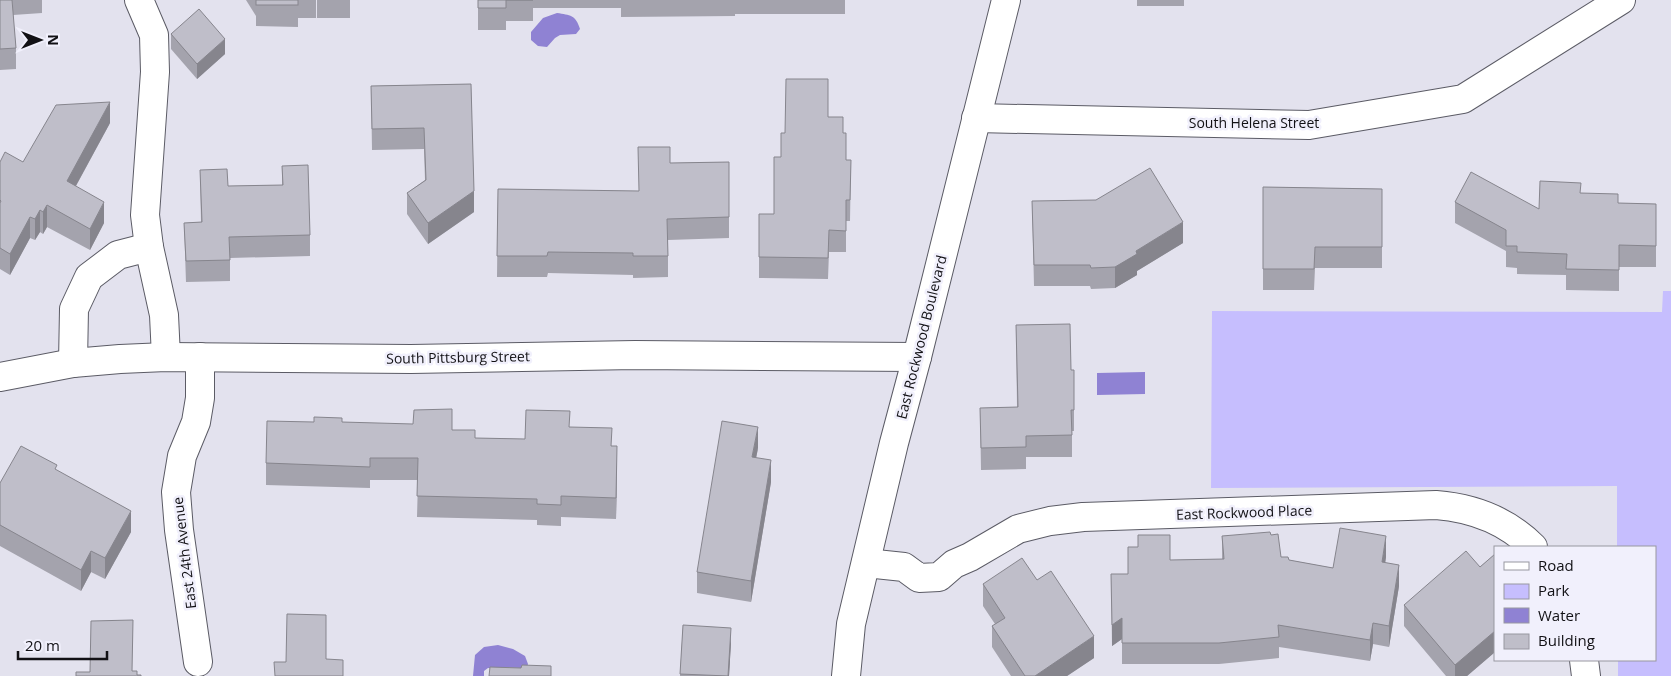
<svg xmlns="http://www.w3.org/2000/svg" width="1671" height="676" viewBox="0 0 1671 676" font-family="'Open Sans',sans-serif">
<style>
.green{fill:#c6befe}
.water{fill:#8f82d3}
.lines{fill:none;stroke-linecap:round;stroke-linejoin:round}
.minor-casing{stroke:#5b5b65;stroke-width:30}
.minor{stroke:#fff;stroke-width:28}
.wall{fill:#a4a3ad}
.shaded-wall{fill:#86858d}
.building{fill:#bfbec9;stroke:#86858d}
.labels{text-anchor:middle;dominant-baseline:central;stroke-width:5;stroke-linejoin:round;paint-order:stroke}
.street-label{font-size:14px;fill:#121115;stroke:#f1f0fc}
</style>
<rect width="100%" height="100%" fill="#e3e2ee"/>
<path class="green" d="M1663,291H1671V676H1618V660H1655V547H1617V486L1211,488L1212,311L1662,312Z"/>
<g class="water">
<path d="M557,13C570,15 576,15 580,29L576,34L560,35L555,38L547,47L538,46L531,40V32L543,18Z"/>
<path d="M1145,372V394L1097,395V373Z"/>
<path d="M498,645L513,649L525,656L528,664L526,671L488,668L484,671V676H473L475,655L484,647Z"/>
</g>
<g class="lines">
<g class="minor-casing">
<g id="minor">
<path d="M139,0L154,35L155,72L145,215L149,247L164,315L166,357"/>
<path d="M976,118L1309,125L1463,99L1621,0"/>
<path d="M73,363L74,309L89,277L118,255L149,247"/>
<path d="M0,377L73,363L120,359L166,357L411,359L635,355L917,357"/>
<path d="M866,563L904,567L919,578L939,577L954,564L970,557L1018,529L1050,521L1083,517L1436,505C1474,508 1506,520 1533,547"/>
<path d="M1584,660L1586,676"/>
<path d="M198,662L179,530L176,492L182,456L196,422L200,398V357"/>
<path d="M846,676L851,624L894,443L917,357L1006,0"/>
</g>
</g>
<use href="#minor" class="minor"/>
</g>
<g class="wall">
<path d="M0,0H42V13L13,15L16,48V69L0,70Z"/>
<path d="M246,0H316V18H298V27L256,26V16Z"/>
<rect x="317" y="0" width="33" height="18"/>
<path d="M478,0H845V14H735V16L621,17V8H533V21H506V30H478Z"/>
<rect x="1137" y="0" width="47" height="6"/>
<path d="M171,34L225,54L197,79L171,49Z"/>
<path d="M471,84L474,212L428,244L407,214V193L425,180L424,149L372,150L371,86Z"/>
<path d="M110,123L76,186L104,223L90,250L47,227L43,234L40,232L35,240L30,238L10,275L0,269V162H23Z"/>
<path d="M785,133H843L846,160H851L850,221H846V252H829L828,279L759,278V214H774L781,157Z"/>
<path d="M729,162V238L668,240V277L633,278V275L548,273L547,277H497L498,189L639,191L670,163Z"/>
<path d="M282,166L310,235V256L230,258V281L186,282L184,223L201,222L200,170L228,186L282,185Z"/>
<path d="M1263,187L1382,189V268H1315L1314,290H1263Z"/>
<path d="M1581,193L1618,203L1656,204V267H1619V291L1566,290V275L1517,274V268L1506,267V251L1455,223V202L1539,209Z"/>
<path d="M1032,201L1183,243L1137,271V275L1115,288L1091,289L1090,286H1034Z"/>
<path d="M1016,325L1071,370H1074V431H1072V457H1026V469L981,470L980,408L1017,407Z"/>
<path d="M314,422H342L452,430L475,438L525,439L570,427L612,446L617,467L616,519L561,517V526L537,525V520L417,517L418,480H370V488L266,485V463Z"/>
<path d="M758,448L756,458L771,482L751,602L697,593V572Z"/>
<path d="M57,471L131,532L105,579L91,572L81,591L0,546V483Z"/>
<path d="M1271,535L1281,557L1289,560L1333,568L1386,557L1385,563L1399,586L1389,647L1373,644L1370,661L1279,647V658L1219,664H1122V639L1112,646L1111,574H1128V547L1170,560L1222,559V536Z"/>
<path d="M1495,554V652L1467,676H1446L1404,626V605L1480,567Z"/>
<path d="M1037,580L1094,658L1067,676H1011L992,647V626L995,624L983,606V584Z"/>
<path d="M683,625L731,643L729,676H680Z"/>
</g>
<g class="shaded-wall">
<path d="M225,39V54L197,79V64Z"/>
<path d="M110,102V123L67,202V181Z"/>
<path d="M474,191V212L428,244V223Z"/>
<path d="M104,202V223L90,250V229Z"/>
<path d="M47,205V227L43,234V212Z"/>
<path d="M40,210V232L35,240V219Z"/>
<path d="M30,217V238L10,275V254Z"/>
<path d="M1183,222V243L1137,271V275L1115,288V267L1136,251Z"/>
<path d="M758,427V448L752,479V457Z"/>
<path d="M617,446V467L616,519V498Z"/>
<path d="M771,460V482L751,602V581Z"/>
<path d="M131,511V532L105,579V558Z"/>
<path d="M1386,536V557L1382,584V562Z"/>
<path d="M91,551V572L81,591V570Z"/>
<path d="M1399,565V586L1389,647V626Z"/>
<path d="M1122,618V639L1112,646V625Z"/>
<path d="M1373,623V644L1370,661V640Z"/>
<path d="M731,628V643L729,676H728Z"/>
<path d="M1495,631V652L1467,676H1455V665Z"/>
<path d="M1094,636V658L1067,676H1035Z"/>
</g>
<g class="building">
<path d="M0,0H12L16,48L0,49Z"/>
<rect x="256" y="0" width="42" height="5"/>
<path d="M478,0H533H506V8H478Z"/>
<path d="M199,9L225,39L197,64L171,34Z"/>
<path d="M786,79H828V117H843V133H846V160H851L850,200H846V231L829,230L828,258L759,257V214H774V157H781V133H785Z"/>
<path d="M471,84L474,191L428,223L407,193L426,180L424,128L372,129L371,86Z"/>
<path d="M110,102L67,181L104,202L90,229L47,205L43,212L40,210L35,219L30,217L10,254L0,248V203L1,201L0,200V162L5,152L23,162L56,105Z"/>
<path d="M638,147H670V163L729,162V217L667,219L668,256H633V253L548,252L547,256H497L498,189L639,191Z"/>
<path d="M308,165L310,235L229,237L230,260L186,261L184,223L202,222L200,170L227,169L228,186L283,185L282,166Z"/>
<path d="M1150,168L1183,222L1136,251L1137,254L1115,267L1091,268L1090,265H1034L1032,201L1096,200Z"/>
<path d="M1471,172L1539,209L1540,181L1581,183L1580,193L1618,194V203L1656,204V246L1619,245V270L1566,269L1567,254L1517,252V246H1506V230L1455,202Z"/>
<path d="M1263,187L1382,189V247H1315L1314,269H1263Z"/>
<path d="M1070,324L1071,370H1074V410H1071L1072,435L1026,436V447L981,448L980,408L1018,407L1016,325Z"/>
<path d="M452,409V430H475V438L525,439L526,410L570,411L569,427L612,428L611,446H617L616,498L561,496V505L537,504V499L417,496L418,458H370V467L266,463L267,421L314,422V417L342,418V422L413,424L414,410Z"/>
<path d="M722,421L758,427L752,457L771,460L751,581L697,572Z"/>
<path d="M21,446L57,465L55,469L131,511L105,558L91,551L81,570L0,525V483Z"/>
<path d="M1340,528L1386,536L1382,562L1399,565L1389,626L1373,623L1370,640L1278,625L1279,637L1219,643H1122V618L1112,625L1111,574H1128V547H1138V535H1170V560L1224,559L1222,536L1270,532L1271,535L1278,534L1281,557H1288L1289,560L1333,568Z"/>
<path d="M1466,551L1480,567L1495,554V631L1455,665L1404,605Z"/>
<path d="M1022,558L1037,580L1051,571L1094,636L1035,676H1025L992,626L1005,618L983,584Z"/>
<path d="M287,614L326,615V659L343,660V676H275L274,662H286Z"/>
<path d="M133,620L132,671H137V675H141V676H76V672H90L91,621Z"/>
<path d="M683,625L731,628L728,676L680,674Z"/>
<path d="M522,665L551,666V676H489L490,667L521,668Z"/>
</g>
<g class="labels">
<g class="street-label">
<text x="1254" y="122">South Helena Street</text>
<text transform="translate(921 337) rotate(-76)">East Rockwood Boulevard</text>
<text transform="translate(458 357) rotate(-1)">South Pittsburg Street</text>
<text transform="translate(1244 512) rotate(-2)">East Rockwood Place</text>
<text transform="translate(184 553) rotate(-97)">East 24th Avenue</text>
</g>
</g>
<rect x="1494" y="546" width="162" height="115" fill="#f1f0fc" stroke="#9897a0"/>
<rect x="1504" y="562" width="25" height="8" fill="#ffffff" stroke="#9897a0"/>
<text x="1538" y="571" font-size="15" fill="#121115">Road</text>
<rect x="1504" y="584" width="25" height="15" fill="#c6befe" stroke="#9897a0"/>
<text x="1538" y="596" font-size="15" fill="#121115">Park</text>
<rect x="1504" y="608" width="25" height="15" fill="#8f82d3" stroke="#9897a0"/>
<text x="1538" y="621" font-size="15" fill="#121115">Water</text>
<rect x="1504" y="634" width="25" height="15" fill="#bfbec9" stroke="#9897a0"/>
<text x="1538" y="646" font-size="15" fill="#121115">Building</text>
<g transform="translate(40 40) rotate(90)" stroke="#f1f0fc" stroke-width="4" paint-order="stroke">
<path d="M0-4L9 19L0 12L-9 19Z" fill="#121115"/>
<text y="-8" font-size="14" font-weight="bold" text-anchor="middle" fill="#121115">N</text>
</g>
<path d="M18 651v8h89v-8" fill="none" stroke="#121115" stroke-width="2.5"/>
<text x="25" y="651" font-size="15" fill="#121115" stroke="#f1f0fc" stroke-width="4" paint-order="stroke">20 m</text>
</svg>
